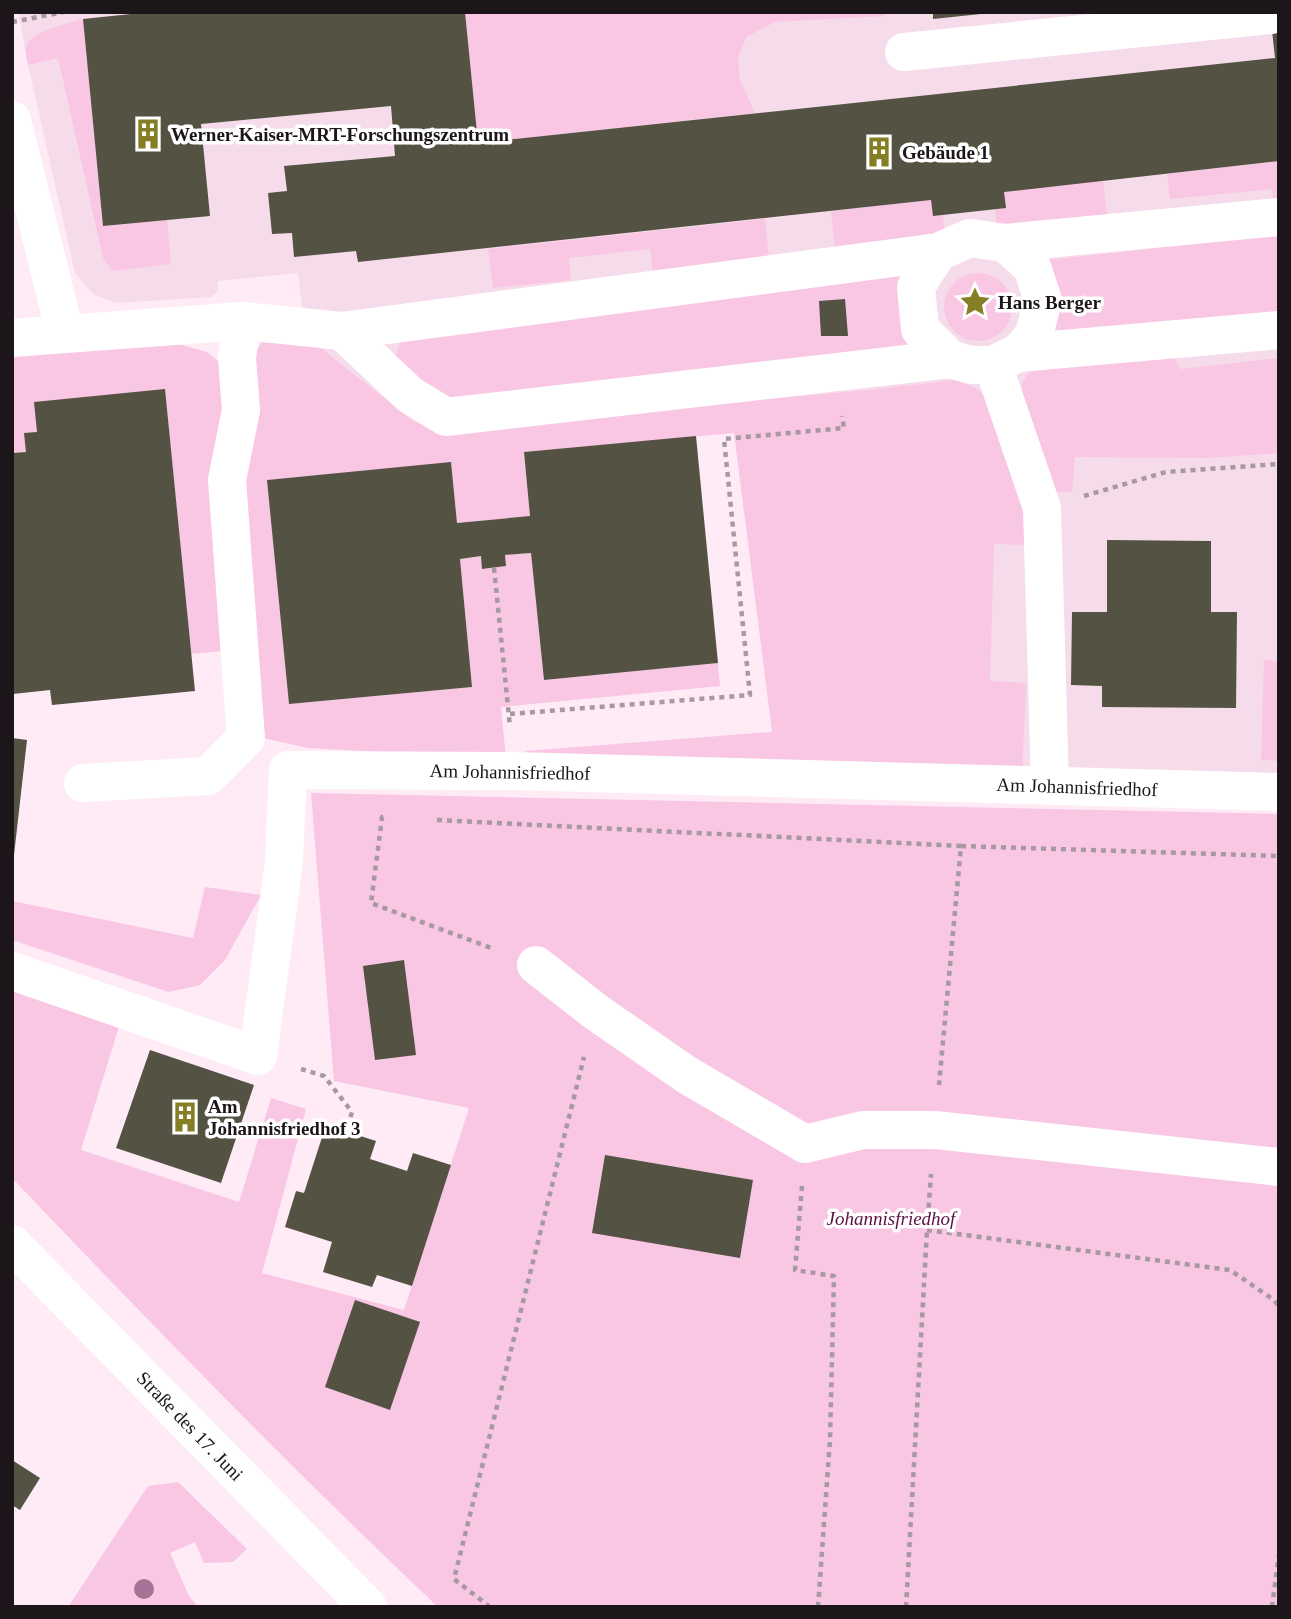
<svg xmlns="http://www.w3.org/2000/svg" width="1291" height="1619" viewBox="0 0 1291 1619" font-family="Georgia,serif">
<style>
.built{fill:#f6dceb}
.green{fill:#f9c6e4}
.building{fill:#535243}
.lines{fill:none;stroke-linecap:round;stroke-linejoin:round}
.path{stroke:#a799a1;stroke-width:4.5;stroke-dasharray:5 5;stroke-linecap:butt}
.minor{stroke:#fff;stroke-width:38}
.major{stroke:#fff;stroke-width:38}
.tree{fill:#a57395}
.labels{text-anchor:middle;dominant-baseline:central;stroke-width:7;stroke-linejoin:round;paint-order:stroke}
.poi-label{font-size:19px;font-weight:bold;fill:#1c161a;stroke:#fff;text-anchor:start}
.street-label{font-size:19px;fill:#1c161a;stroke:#fff}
.park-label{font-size:19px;font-style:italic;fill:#5c1146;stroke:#fff}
</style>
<rect width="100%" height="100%" fill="#feebf6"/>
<path class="built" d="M18,12H1279V783L1022,778L876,389L465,427L415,422L317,345L302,308L298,273L218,281V291L211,297L116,303L93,294L75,273L28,65Z"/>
<g class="green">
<path d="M465,12H884L885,16L775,22L746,37L738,58L740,80L755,113L478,143Z"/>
<path d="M83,19L103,226L167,220L171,264L113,271L103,258L58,58L28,65C27,59 25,53 26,47C31,31 68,23 83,19Z"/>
<path d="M1279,161V205L1274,206L1272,189L1170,199L1167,174Z"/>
<path d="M1103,181L1108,223L998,235L995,209L1004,192Z"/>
<path d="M931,200L933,216L943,215L946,241L835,252L831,211Z"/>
<path d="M765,219L769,259L653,272L650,249L569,258L571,280L493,288L488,249Z"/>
<path d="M1279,235V316L1058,341L1047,260Z"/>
<path d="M899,272L908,357L453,402L397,371L396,355L401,339Z"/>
<circle cx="978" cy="307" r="34"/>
<path d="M262,342L317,345L415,422L465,427L877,389L955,380L972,386L986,396L1032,528L1031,545L994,544L990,681L1026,683L1022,778L526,760L525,751L772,732L734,433L524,452L530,516L457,523L451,463L268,480L289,704L472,687L460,559L481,556L483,569L506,566L505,555L531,553L544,680L718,663L720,686L501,707L506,759L308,748L263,738L242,484L255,353Z"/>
<path d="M179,344L207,352L219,362L227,378L223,651L191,654L165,390L37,432L26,452L12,453V355Z"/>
<path d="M1171,354L1181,369L1279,358V453L1208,458L1075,457L1072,492H1049L1022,393V382L1030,372L1041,369Z"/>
<path d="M1264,660L1279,661V761L1261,760Z"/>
<path d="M311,793L1279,814V1607H438C292,1469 151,1324 12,1178V983L121,1020L81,1150L239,1202L271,1098L306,1109L262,1273L404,1310L469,1108L334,1081Z"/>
<path d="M205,887L261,895L225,960L200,985L169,992L12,940V901L193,938Z"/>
<path d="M178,1482L247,1549L233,1562L204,1563L195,1542L170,1553L189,1596L198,1607H68L148,1486Z"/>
</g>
<g class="building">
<path d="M150,12H465L478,143L1275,58L1270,12H1279V161L1004,192L1006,208L933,216L931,200L358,262L356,251L294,257L292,233L272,234L268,193L287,191L284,166L395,156L391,106L201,124L210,216L103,226L83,19Z"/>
<path d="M933,12H981V14L933,19Z"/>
<path d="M845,299L848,336H821L819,301Z"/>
<path d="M165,389L195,691L52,705L50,690L13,694L12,453L26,452L24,433L37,432L34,402Z"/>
<path d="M696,436L718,663L544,680L531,553L505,555L506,566L482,569L481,556L460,559L472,687L289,704L267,480L451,462L457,523L530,516L524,452Z"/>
<path d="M1107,540L1211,541V612H1237L1236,708L1102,707V686L1071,685L1072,612H1107Z"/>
<path d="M12,738L27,740L13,864L12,863Z"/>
<path d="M404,960L416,1055L375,1060L363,966Z"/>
<path d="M150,1050L254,1085L221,1183L116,1148Z"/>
<path d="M326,1125L376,1141L370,1159L407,1171L413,1153L451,1165L412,1286L377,1275L372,1287L323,1272L332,1242L285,1227L296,1191L304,1193Z"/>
<path d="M605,1155L753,1180L740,1258L592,1233Z"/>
<path d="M355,1300L420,1322L390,1410L325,1387Z"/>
<path d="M12,1460L40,1478L20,1510L12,1505Z"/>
</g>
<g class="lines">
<g class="path">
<path d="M12,22L64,12"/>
<path d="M1084,496L1166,472L1279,464"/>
<path d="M494,568L510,727"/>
<path d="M510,714L750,695L724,439L844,428L842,416"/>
<path d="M383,817H382L371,903L494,949"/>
<path d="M437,820L961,846L939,1085"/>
<path d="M961,846L1279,856"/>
<path d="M301,1069L324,1076L352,1112L346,1132"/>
<path d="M802,1186L795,1270L834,1276L830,1440L818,1607"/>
<path d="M927,1230L1230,1270L1274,1300L1279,1307"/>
<path d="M490,1607L454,1579L584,1057"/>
<path d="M906,1607L927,1230L931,1174"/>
<path d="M1272,1607L1279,1554"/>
</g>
<g class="minor">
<path d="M904,52L1271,15"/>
<path d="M12,120L65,333"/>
<path d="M938,252L916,287L920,329L950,359"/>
<path d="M342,331L410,395L446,417L950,359L971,365H993L1018,353L1034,335L1043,300L1032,267L1005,243"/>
<path d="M12,338L242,321L342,331L938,252L970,238L1005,243L1279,217"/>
<path d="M1018,353L1279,330"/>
<path d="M993,365L1042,508L1050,786"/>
<path d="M83,783L208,776L246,738L227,480L241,410L237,358L242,321"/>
<path d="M536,965L596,1012L687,1075L805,1144L863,1130H935L1279,1167"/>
<path d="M12,971L258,1056L284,862L288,770L514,771L1279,792"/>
</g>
<path class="major" d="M12,1244L368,1607"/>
</g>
<circle class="tree" cx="144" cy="1589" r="10"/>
<defs>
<g id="building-bare" transform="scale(2.415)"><path d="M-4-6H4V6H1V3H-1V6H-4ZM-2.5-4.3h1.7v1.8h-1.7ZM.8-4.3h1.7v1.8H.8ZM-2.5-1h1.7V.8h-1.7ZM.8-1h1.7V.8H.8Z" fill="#867e24" stroke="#fff" stroke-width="2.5" paint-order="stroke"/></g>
<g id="sight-bare" transform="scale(2.415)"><path d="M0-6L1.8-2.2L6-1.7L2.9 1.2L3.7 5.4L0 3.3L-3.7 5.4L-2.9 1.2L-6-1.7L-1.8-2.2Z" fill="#867e24" stroke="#fff" stroke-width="2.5" paint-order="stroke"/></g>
</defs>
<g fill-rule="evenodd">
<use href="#building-bare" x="148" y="134"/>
<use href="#building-bare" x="879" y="152"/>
<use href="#sight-bare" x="975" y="302"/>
<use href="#building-bare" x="185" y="1117"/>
</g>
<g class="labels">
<g class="poi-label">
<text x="171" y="134">Werner-Kaiser-MRT-Forschungszentrum</text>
<text x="902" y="152">Gebäude 1</text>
<text x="998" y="302">Hans Berger</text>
<text x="208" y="1106">Am<tspan x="208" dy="22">Johannisfriedhof 3</tspan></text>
</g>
<g class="street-label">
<text transform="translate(510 772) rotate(1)">Am Johannisfriedhof</text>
<text transform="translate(1077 787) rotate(2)">Am Johannisfriedhof</text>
<text transform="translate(190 1426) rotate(46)">Straße des 17. Juni</text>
</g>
<g class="park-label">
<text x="891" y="1218">Johannisfriedhof</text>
</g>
</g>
<rect width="1291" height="1619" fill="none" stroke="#1c161a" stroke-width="28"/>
</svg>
